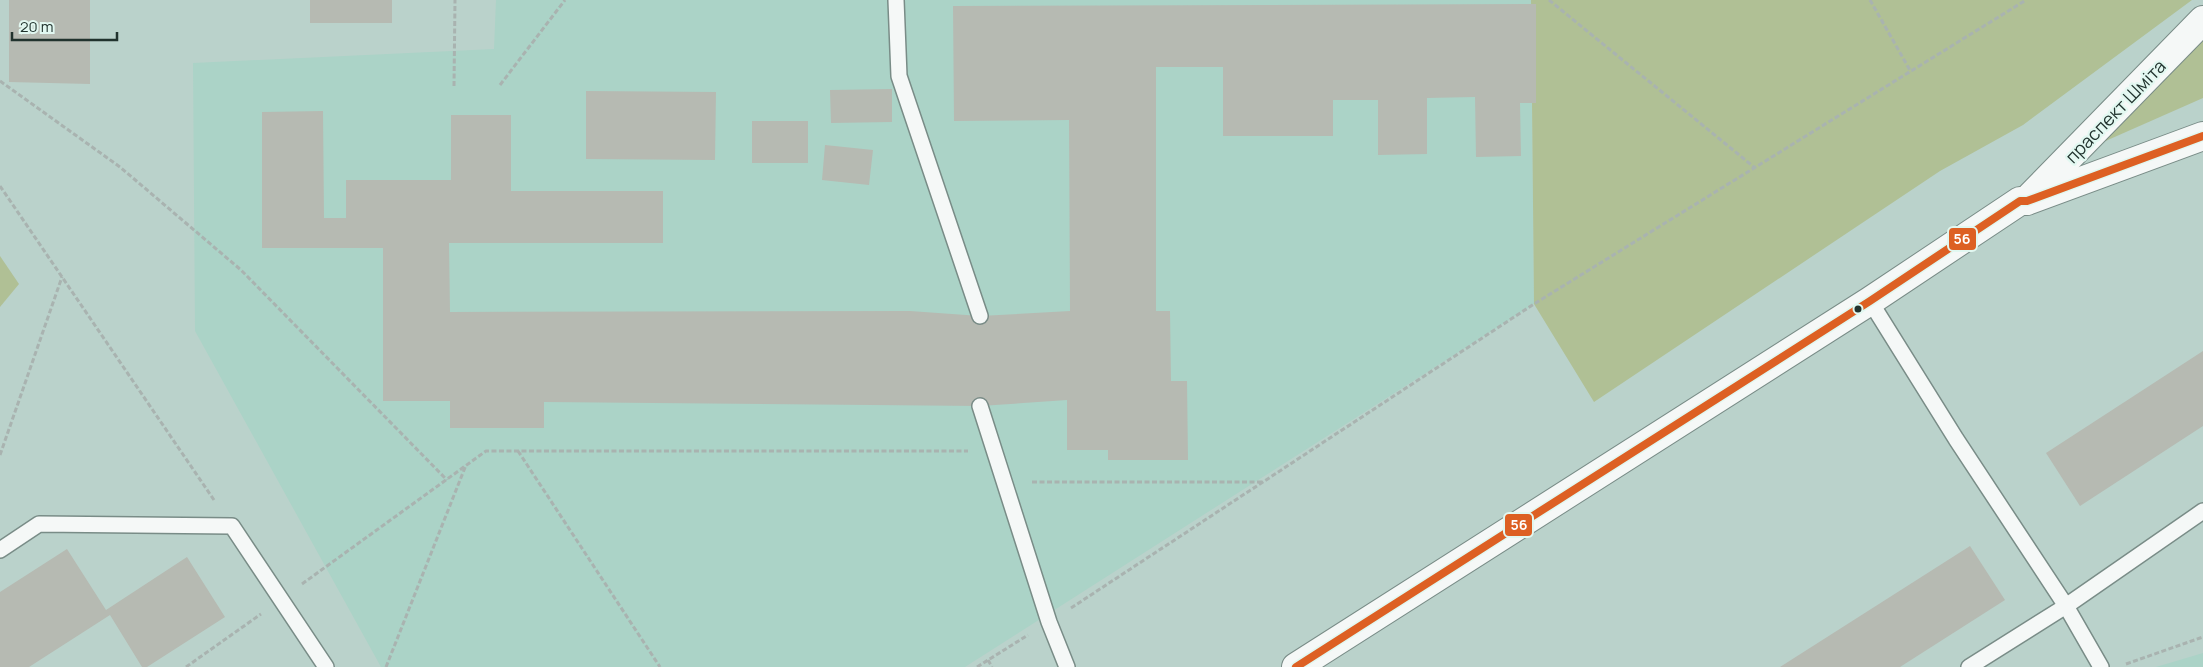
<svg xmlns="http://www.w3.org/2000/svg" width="2203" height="667" viewBox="0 0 2203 667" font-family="Manrope,sans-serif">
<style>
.built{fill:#abd3c7}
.green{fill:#b0c095}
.building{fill:#b6bab2}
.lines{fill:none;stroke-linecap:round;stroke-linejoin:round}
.lane-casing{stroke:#798c87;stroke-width:18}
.primary-casing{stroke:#798c87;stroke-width:30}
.path{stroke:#a9b3b0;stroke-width:3;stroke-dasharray:5 2.5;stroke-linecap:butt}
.lane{stroke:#f5f8f7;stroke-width:15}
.primary{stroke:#f5f8f7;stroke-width:28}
.bus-1-casing{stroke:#e2f8f1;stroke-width:11}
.bus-1{stroke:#dd6023;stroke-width:8}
.bus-dot{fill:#21332e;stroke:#e2f8f1;stroke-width:2}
.labels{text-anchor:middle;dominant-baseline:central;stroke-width:4.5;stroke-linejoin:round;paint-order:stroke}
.street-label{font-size:18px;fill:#21332e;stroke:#e2f8f1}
.line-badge{stroke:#e2f8f1;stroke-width:2}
.badge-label{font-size:14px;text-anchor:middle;font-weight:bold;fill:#fff}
</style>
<rect width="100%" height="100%" fill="#bad2cb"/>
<g class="built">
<path d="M496,0H1531L1534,304L965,667H381L195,331L193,63L494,49Z"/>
<path d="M2203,653V667H2156Z"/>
</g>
<g class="green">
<path d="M1531,0H2192L2023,125L1940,171L1594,402L1534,304Z"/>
<path d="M2203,37V98L2101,143Z"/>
<path d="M0,256L19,284L0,307Z"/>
</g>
<g class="building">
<path d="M9,0H90V84L9,82Z"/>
<rect x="310" y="0" width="82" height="23"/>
<path d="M1536,4V103H1520L1521,156L1476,157L1475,97L1427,98V154L1378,155V100H1333V136H1223V67H1156V311H1170L1171,381H1187L1188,460H1108V450H1067V400L980,406L544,402V428H450V401H383V248H262V112L323,111L324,218H346V180H451V115H511V191H663V243H449L450,312L910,311L980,316L1070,311L1069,120L954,121L953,6Z"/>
<path d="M892,89V122L831,123L830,90Z"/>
<path d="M586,91L716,92L715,160L586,159Z"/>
<rect x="752" y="121" width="56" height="42"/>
<path d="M825,145L873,150L869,185L822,180Z"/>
<path d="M2203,351V426L2080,506L2046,453Z"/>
<path d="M1970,546L2005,600L1900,667H1780Z"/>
<path d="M67,549L106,610L187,557L225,617L147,667H142L110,615L29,667H0V592Z"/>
</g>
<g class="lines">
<g class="lane-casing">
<g id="lane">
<path d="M896,0L899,76L980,316"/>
<path d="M1870,301L1956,439L2066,606L2101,667"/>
<path d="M980,406L1049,622L1067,667"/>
<path d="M0,550L39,524L232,526L326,667"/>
<path d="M1969,667L2066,606L2203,511"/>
</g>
</g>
<g class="primary-casing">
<g id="primary">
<path d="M2031,196L2203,20"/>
<path d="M1296,667L1870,301L2020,201H2027L2203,136"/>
</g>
</g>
<g class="path">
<path d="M1549,0L1754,167"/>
<path d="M1870,0L1911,72"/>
<path d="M0,81L120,167L241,270L447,480"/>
<path d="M500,85L565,0"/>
<path d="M454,86L455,0"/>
<path d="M0,186L214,500"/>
<path d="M518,451L660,667"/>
<path d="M0,455L62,277"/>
<path d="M1032,482H1263"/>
<path d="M302,584L486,451H968"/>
<path d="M1071,608L1534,304L2026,0"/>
<path d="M988,660L992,667"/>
<path d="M2126,664L2203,637"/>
<path d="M186,667L261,614"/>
<path d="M386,667L466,465"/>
<path d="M977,667L1028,635"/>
</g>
<use href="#lane" class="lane"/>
<use href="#primary" class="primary"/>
<g class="bus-1-casing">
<path id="bus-1" d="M1296,667L1870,301L2020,201H2027L2203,136"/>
</g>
<use href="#bus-1" class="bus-1"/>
</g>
<circle class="bus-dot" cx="1858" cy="309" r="4.5"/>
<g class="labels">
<g class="street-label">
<text transform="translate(2115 111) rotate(-46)">праспект Шміта</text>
</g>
</g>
<g class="line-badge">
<rect x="1948" y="227" width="29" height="24" rx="5" fill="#dd6023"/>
<rect x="1504" y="513" width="29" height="24" rx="5" fill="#dd6023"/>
</g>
<g class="badge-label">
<text x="1962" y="244">56</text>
<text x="1519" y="530">56</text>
</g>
<path d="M12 32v8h105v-8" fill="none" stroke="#21332e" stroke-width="2.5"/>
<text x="20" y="32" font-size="15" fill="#21332e" stroke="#e2f8f1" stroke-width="4" paint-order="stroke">20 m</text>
</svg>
